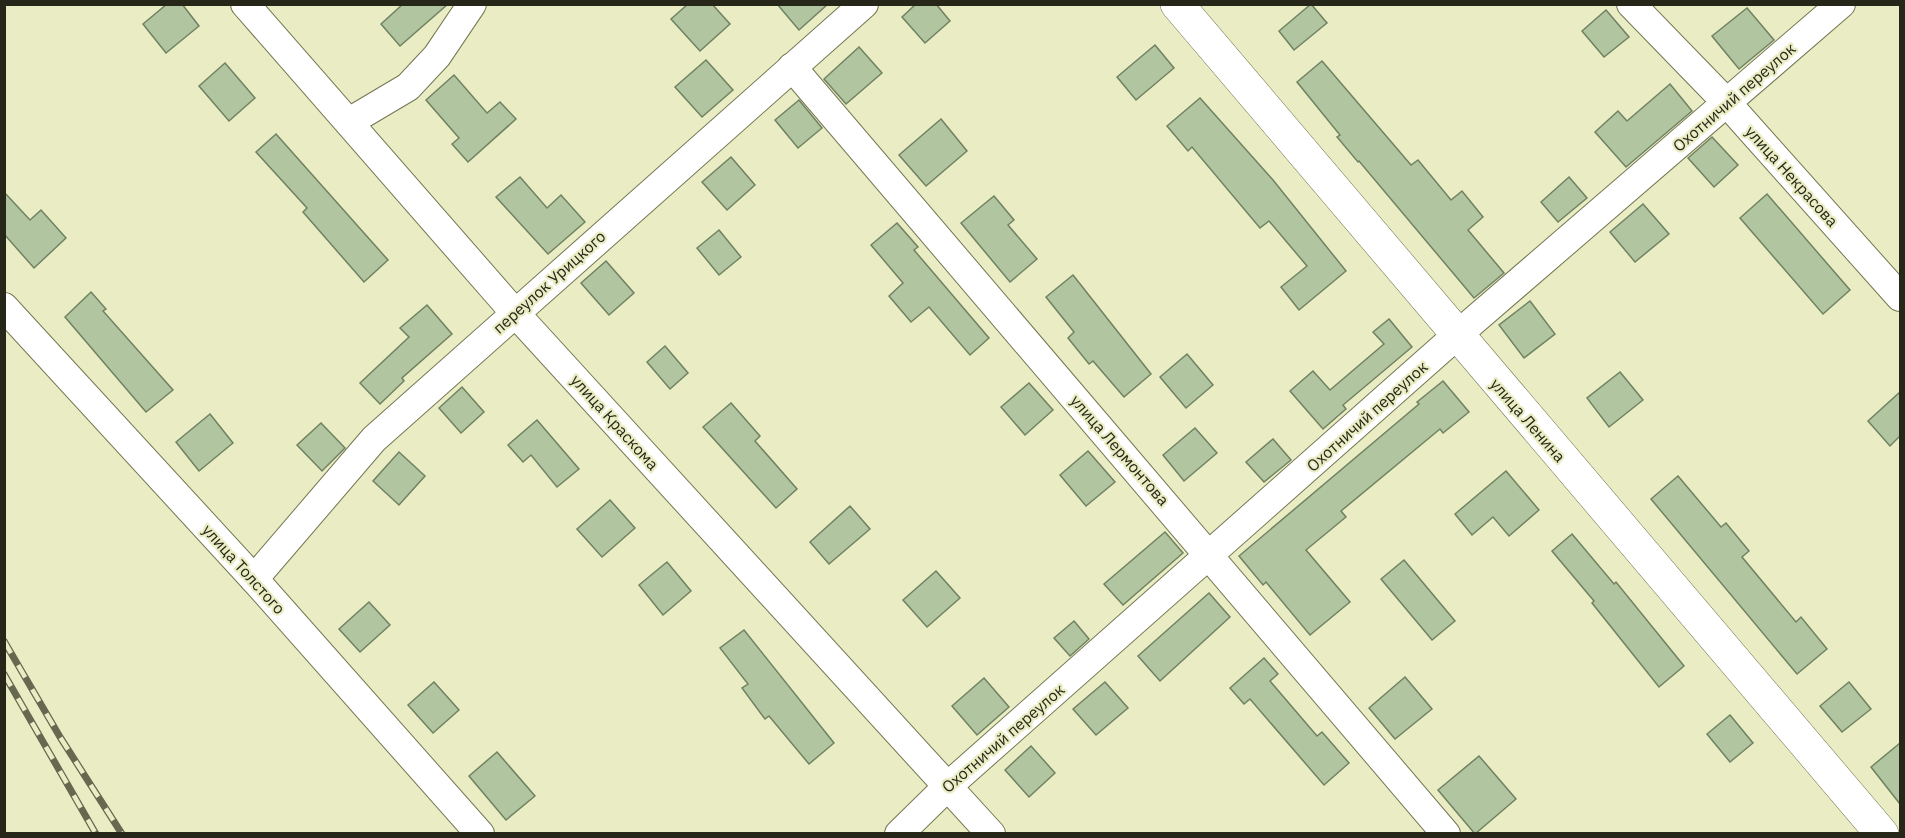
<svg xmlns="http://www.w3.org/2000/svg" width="1905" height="838" viewBox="0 0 1905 838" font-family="'IBM Plex Sans',sans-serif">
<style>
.building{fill:#b1c5a1;stroke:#708261;stroke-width:1.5}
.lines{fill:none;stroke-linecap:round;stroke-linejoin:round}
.minor-casing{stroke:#747752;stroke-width:30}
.major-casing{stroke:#747752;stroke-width:34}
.minor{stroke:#fff;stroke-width:28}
.major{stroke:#fff;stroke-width:33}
.rail-casing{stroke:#666850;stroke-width:7}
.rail{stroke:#eaedc4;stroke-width:4.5;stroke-dasharray:14;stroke-linecap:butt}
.labels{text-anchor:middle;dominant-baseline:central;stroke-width:4.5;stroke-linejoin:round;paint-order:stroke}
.street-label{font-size:16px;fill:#262718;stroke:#eaedc4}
</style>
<rect width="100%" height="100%" fill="#eaedc4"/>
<g class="building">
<path d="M167,4H182L199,26L166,53L143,24Z"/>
<path d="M403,4H448L400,46L381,24Z"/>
<path d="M688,4H712L730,24L700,51L671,19Z"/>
<path d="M777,4H828L799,30Z"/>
<path d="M916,4H936L950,21L925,43L902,17Z"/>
<path d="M1311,4L1327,23L1294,50L1279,31Z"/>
<path d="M1747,8L1774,40L1739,69L1712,36Z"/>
<path d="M1606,10L1629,37L1604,57L1582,31Z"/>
<path d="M1155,45L1174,68L1136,100L1117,77Z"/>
<path d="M859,47L882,73L846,104L824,79Z"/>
<path d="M706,60L733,90L702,117L675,87Z"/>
<path d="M1322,61L1411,165L1418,160L1451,200L1462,191L1483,217L1468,230L1504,273L1474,298L1359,161L1358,162L1337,137L1340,135L1297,82Z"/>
<path d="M225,63L255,98L229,121L199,86Z"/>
<path d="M454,75L487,113L500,102L516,119L468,162L452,144L459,138L426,100Z"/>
<path d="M1670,84L1692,111L1626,167L1595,132L1618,111L1627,121Z"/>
<path d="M1200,98L1273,180L1346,271L1299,310L1281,287L1307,266L1269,221L1260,228L1192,147L1188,151L1167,126Z"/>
<path d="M799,100L822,128L798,148L775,120Z"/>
<path d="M941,119L967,151L926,186L899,155Z"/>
<path d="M276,134L388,260L364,282L303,212L307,208L256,152Z"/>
<path d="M1712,137L1738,165L1714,187L1688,158Z"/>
<path d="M731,157L755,185L727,210L702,182Z"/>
<path d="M520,177L547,208L561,195L585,222L548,254L496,197Z"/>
<path d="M1569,177L1587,198L1558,222L1541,202Z"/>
<path d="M4,192L30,220L41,210L66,238L34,268L4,234Z"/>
<path d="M1767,194L1850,290L1823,314L1740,218Z"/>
<path d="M994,196L1014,220L1008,225L1037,259L1010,282L961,223Z"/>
<path d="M1643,204L1669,234L1635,262L1610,232Z"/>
<path d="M897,223L918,247L914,250L989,338L970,355L929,307L911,322L889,296L903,283L871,245Z"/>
<path d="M719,230L741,257L719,275L697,248Z"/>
<path d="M606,261L634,293L609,315L581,283Z"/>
<path d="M1073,275L1151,374L1124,397L1093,361L1089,364L1068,338L1074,332L1046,297Z"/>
<path d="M91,292L106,309L103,311L173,390L146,412L65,317Z"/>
<path d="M1530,301L1555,334L1524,358L1499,325Z"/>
<path d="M427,305L452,334L402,378L404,381L380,404L360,383L409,337L400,328Z"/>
<path d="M1389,319L1412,347L1343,405L1346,409L1323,429L1290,391L1313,371L1330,390L1384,344L1373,332Z"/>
<path d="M665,346L688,373L670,389L647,362Z"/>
<path d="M1187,354L1213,385L1186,408L1160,377Z"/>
<path d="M1620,372L1643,400L1609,427L1587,398Z"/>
<path d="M1443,381L1469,412L1443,433L1440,429L1341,511L1346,517L1306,550L1350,602L1310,635L1266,582L1263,585L1239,556L1419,404L1417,402Z"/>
<path d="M1029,383L1053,410L1025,435L1001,407Z"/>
<path d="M462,387L484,412L461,433L439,408Z"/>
<path d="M1900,392V436L1890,446L1868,421Z"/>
<path d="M731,403L760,436L755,441L797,489L776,508L703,427Z"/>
<path d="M210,414L233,443L199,471L176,442Z"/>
<path d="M537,420L579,469L557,487L531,455L523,462L508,445Z"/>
<path d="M321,423L345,448L322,471L297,445Z"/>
<path d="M1195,428L1217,453L1184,481L1163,455Z"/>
<path d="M1273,439L1291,460L1264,482L1246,462Z"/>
<path d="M1088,451L1115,482L1086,506L1060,475Z"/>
<path d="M399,452L425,476L399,505L373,481Z"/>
<path d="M1506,471L1539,510L1509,536L1493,517L1472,535L1455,514Z"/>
<path d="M1678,476L1721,527L1726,523L1749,551L1742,557L1796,622L1801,617L1827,649L1797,674L1651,499Z"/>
<path d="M610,500L635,528L602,557L577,529Z"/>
<path d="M850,506L870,529L829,564L810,542Z"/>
<path d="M1165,532L1183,553L1123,605L1104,584Z"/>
<path d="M1572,534L1614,584L1616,582L1684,666L1659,687L1592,603L1594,601L1552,551Z"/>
<path d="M1404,560L1455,621L1432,640L1381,579Z"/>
<path d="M667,562L691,591L663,615L639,585Z"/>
<path d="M936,571L960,598L927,627L903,600Z"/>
<path d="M1209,593L1230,617L1160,681L1138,656Z"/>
<path d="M369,602L390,625L360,652L339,629Z"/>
<path d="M1074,621L1089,639L1070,656L1054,638Z"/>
<path d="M744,630L834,743L809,764L769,716L765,719L742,688L748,684L720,648Z"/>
<path d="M1264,658L1278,674L1270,681L1317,736L1322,732L1349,763L1324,785L1250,699L1244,704L1230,688Z"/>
<path d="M1405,677L1432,709L1395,739L1369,708Z"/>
<path d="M984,678L1009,707L977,735L952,706Z"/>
<path d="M434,682L459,710L433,733L408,705Z"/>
<path d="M1105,682L1128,708L1096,735L1073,709Z"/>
<path d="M1849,682L1871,709L1842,732L1820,706Z"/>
<path d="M1730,715L1753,743L1730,762L1707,734Z"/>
<path d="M1900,743V804L1871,767Z"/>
<path d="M1031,746L1055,773L1029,797L1005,770Z"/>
<path d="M497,752L535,796L506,820L469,776Z"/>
<path d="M1479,756L1516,799L1475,834L1438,790Z"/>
</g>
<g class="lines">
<g class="minor-casing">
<g id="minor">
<path d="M245,4L515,313L991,834"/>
<path d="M1631,4L1727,103L1900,297"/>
<path d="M792,67L1446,834"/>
<path d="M349,122L408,87L437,56L472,4"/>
<path d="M4,307L254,579L480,834"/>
<path d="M254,579L374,439L864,4"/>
<path d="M899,834L948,786L1456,336L1841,4"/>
</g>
</g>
<g class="major-casing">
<path id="major" d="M1177,4L1882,834"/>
</g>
<use href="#minor" class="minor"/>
<use href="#major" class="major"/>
<g class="rail-casing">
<g id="rail">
<path d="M4,641L60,737L122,834"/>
<path d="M4,674L96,834"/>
</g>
</g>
<use href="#rail" class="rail"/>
</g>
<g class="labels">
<g class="street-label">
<text transform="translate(1734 97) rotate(-41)">Охотничий переулок</text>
<text transform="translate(1792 176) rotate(48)">улица Некрасова</text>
<text transform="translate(549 282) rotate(-42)">переулок Урицкого</text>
<text transform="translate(1367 416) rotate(-42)">Охотничий переулок</text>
<text transform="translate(1528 420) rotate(49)">улица Ленина</text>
<text transform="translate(615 422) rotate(48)">улица Краскома</text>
<text transform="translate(1120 450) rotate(49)">улица Лермонтова</text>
<text transform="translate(244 569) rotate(48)">улица Толстого</text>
<text transform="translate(1003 738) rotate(-41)">Охотничий переулок</text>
</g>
</g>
<rect width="1905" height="838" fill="none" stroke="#262718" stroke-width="12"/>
</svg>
